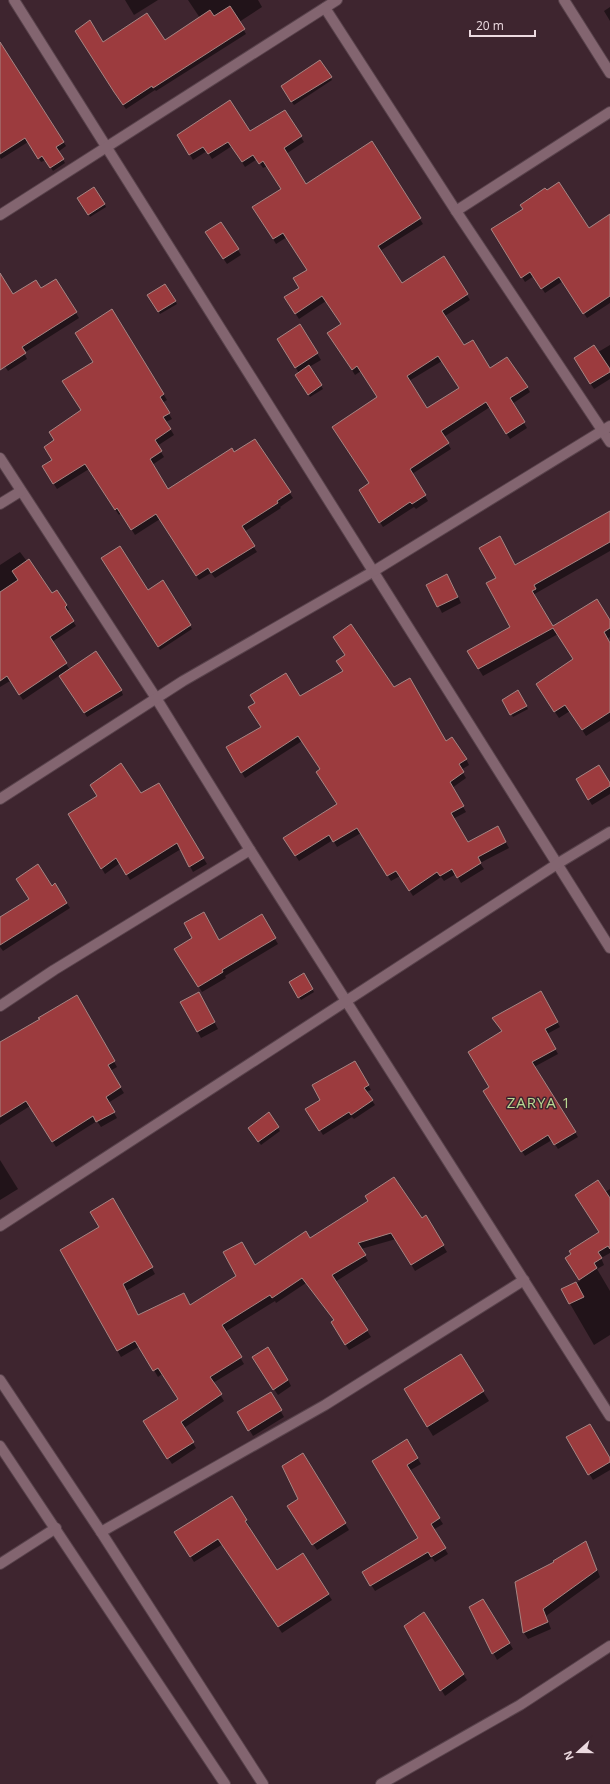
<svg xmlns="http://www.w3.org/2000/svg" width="610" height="1784" viewBox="0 0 610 1784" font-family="'Open Sans',sans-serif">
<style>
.shadow{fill:#0007;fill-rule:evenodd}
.building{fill:#9c3b3e;stroke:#a68583;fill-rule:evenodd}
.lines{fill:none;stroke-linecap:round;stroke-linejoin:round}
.service-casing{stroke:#58424b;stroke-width:12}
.minor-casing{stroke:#58424b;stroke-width:12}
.tertiary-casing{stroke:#58424b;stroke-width:12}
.service{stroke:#836570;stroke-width:10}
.minor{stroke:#836570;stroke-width:10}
.tertiary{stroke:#836570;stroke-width:10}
.labels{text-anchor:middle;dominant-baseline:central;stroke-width:3;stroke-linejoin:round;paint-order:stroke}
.quarter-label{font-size:15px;letter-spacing:1px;fill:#b9d992;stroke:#3e252f}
</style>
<rect width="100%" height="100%" fill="#3e252f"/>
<g class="shadow">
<path d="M125,0H158L134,15Z"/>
<path d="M188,0H258L262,7L239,22L246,34L156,91L155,90L126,109L117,97L77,31L103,43L164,41L200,18Z"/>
<path d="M610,7V21L604,11Z"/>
<path d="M11,61L66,146L58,152L65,163L53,171L46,160L41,162L28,142L1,159L0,157V67Z"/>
<path d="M320,62L332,80L294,105L282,87Z"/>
<path d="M285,111L304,142L286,154L306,185L372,143L423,224L380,251L402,285L443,258L470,300L445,316L464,346L490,370L527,387L530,392L512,404L527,428L510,439L490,407L444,437L451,449L412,474L428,501L416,509L414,507L383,527L363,495L370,484L378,398L361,371L355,375L332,338L342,325L326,301L299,319L285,297L300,288L308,270L287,237L276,244L257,212L282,189L267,166L263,168L257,159L245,167L232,146L212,159L207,151L193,160L178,135L249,133ZM442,361L460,389L427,410L409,381Z"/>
<path d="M94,188L106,207L90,217L78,198Z"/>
<path d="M610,215V303L587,318L563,281L545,293L534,276L525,282L493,229H589Z"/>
<path d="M221,223L241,255L227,264L209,238Z"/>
<path d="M56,280L79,318L24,353L27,359L8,371L0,359V298L41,289Z"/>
<path d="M165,285L177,304L160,314L149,296Z"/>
<path d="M112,311L167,400L162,403L172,419L166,422L174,435L157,446L164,457L152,465L168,490L255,441L293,498L280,507L281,508L244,532L257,552L215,578L211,573L199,580L160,519L135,535L121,513L119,515L89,469L57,489L43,467L53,460L55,441L83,410L94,362Z"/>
<path d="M300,326L321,360L309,367L323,389L310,397L296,375L299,373L282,345Z"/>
<path d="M610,345V379L594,389L578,364Z"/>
<path d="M610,512V551L517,604L553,627L610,622V637L607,639L610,645V721L586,736L570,711L559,718L541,691L574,660L558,634L483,676L468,652L511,627L497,578L515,566Z"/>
<path d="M20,552L52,595L57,591L69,610L67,612L76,626L52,642L70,670L121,690L123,695L87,717L60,675L23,700L10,681L0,687V565Z"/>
<path d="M102,559L148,591L162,582L192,629L160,650Z"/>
<path d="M451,582L461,603L442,613L428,585Z"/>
<path d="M394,688L446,743L466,759L469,765L461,770L466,778L452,788L466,812L453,819L468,843L497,827L509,848L480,863L484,869L461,883L456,874L444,881L441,877L413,896L400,876L391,881L361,833L337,847L333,840L299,861L284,838L338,804L321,769L302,741L245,778L228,748L262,727L299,697Z"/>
<path d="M518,692L528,709L513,717L503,700Z"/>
<path d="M577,780L610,785V794L592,805Z"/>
<path d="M158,784L207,864L193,872L181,849L130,880L120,863L105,874L70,814L98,796L141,794Z"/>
<path d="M55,885L70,908L3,951L0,947V918Z"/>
<path d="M261,916L278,944L225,976L226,978L202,992L176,950L218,941Z"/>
<path d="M303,974L314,992L301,1000L290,982Z"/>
<path d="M540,992L560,1027L547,1034L558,1054L534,1067L578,1137L558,1149L552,1140L525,1156L484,1091L490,1088Z"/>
<path d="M199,993L218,1029L201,1038L182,1003Z"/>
<path d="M76,996L117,1067L110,1071L124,1093L108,1103L117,1118L101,1127L97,1121L56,1147L30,1106L0,1125V1043L41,1020Z"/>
<path d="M355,1062L371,1090L366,1092L375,1105L354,1119L352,1117L323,1135L307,1109L321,1100Z"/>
<path d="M268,1114L280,1131L261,1145L251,1131Z"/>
<path d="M0,1160L18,1189L0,1200Z"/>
<path d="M610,1189V1253L601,1258L604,1265L597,1269L610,1291V1335L594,1345L562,1290L580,1281L566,1258L600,1232L605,1192Z"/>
<path d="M113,1199L155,1274L126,1291L138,1316L190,1306L255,1267L310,1239L421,1219L426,1217L447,1252L415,1271L396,1239L361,1249L368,1261L335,1282L371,1337L349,1350L332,1323L335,1321L306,1283L276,1303L275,1301L225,1332L244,1364L213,1383L224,1401L184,1428L196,1448L172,1464L148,1427L179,1399L162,1374L158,1377L140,1346L121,1357L61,1250L101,1228Z"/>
<path d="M460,1355L489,1401L433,1436L410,1398Z"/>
<path d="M257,1364L288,1380L291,1386L278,1395Z"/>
<path d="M270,1393L284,1417L253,1436L239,1412Z"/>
<path d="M568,1438L610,1460V1470L593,1480Z"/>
<path d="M406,1440L421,1464L409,1471L443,1524L433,1530L448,1554L435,1562L432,1558L375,1591L363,1572L420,1539L373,1461Z"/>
<path d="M303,1454L349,1530L317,1550L292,1512L300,1499Z"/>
<path d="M231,1497L250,1527L248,1528L277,1572L328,1594L332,1600L282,1633L223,1544L194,1562L176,1532Z"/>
<path d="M586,1542L600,1577L546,1616L551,1629L528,1639L524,1633L516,1583L555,1563Z"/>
<path d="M483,1600L513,1649L497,1660L470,1608Z"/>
<path d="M405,1627L463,1674L467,1680L445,1696Z"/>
</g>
<g class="building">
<path d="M230,6L245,29L153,88L152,86L123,105L114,92L75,31L90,20L103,42L147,13L165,40L210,10L214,16Z"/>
<path d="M0,42L64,142L56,147L64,159L50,168L42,156L38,159L25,138L0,154Z"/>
<path d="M320,60L332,77L291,102L281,86Z"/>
<path d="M230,100L250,131L285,110L302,136L284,148L306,184L372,141L421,218L378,246L402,283L444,256L468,294L442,311L464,345L473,340L490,368L507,357L528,387L510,398L525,422L506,434L486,402L441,431L449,443L410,469L426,495L412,504L410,502L379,523L359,490L369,483L332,427L377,397L357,366L352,370L327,333L341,324L322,296L295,314L284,297L299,288L293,278L307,270L283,233L273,239L252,207L281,189L263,161L259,164L253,155L242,162L228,142L208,154L203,147L189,155L177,135ZM438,356L459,388L427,408L407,376Z"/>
<path d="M559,182L589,228L610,214V296L583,314L559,277L541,289L530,272L521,278L491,229L523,209L520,205L545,188L547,190Z"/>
<path d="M94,187L105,204L88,215L77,198Z"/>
<path d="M221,222L239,249L223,259L205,232Z"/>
<path d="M0,273L13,294L36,280L41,288L56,279L77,312L22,347L26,353L0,370Z"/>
<path d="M165,284L176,301L158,312L147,295Z"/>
<path d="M112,309L164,394L160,397L170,413L163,417L171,429L155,440L162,451L150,459L168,489L232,448L234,452L255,439L291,492L277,501L278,503L242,526L255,546L211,573L208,568L196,576L156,514L131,530L117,508L115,510L85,464L53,484L42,466L52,460L44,447L54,440L49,432L81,410L62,381L93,362L75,333Z"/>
<path d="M300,324L318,353L295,368L277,339Z"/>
<path d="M594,345L610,369V372L590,384L574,358Z"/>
<path d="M309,365L322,385L308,395L295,375Z"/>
<path d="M610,511V542L534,585L536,589L532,591L553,626L597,599L610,620V628L604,632L610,643V712L582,730L565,705L554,712L536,684L573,659L553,628L478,669L467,651L510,627L486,583L496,578L479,548L500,536L515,565Z"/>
<path d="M120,546L148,590L163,580L191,625L158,647L101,558Z"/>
<path d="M29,559L52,593L57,590L67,605L65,607L74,621L50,637L67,663L19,695L7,676L0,681V592L18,580L12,571Z"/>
<path d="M447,574L458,597L437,607L426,585Z"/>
<path d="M351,624L394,687L410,678L446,741L452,737L467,759L459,764L464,772L450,782L464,806L451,813L468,842L498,826L506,842L478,857L481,863L457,878L452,869L440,876L437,872L409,891L396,871L387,876L357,828L333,842L329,835L295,856L283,838L337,804L316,772L320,769L298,736L241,773L226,747L261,727L248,707L255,703L250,695L286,673L300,696L343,671L336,661L345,655L333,637Z"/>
<path d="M96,651L122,690L84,713L59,676Z"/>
<path d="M518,690L527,706L510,715L502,700Z"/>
<path d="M121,763L141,793L159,783L204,858L189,867L177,843L126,875L116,858L101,869L68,814L97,796L90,785Z"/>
<path d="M599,765L610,783V786L588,800L576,779Z"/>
<path d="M38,864L52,886L55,883L67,903L0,945V917L29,899L16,879Z"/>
<path d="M204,912L219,940L262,914L276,938L222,970L223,972L198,987L174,949L192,938L184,923Z"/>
<path d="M304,973L313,989L298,998L289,982Z"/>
<path d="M541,991L558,1022L545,1029L556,1049L532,1062L576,1132L554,1145L548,1135L521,1152L483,1091L489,1087L468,1052L502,1031L492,1018Z"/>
<path d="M199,992L215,1022L197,1032L180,1002Z"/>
<path d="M77,995L115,1061L108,1065L121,1087L106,1097L115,1112L96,1122L93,1116L52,1142L26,1101L0,1117V1042L40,1019L38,1018Z"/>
<path d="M355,1061L369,1085L364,1088L373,1100L351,1115L349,1112L319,1131L305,1109L320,1100L312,1085Z"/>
<path d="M269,1112L279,1127L258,1142L248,1128Z"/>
<path d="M394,1177L422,1218L426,1215L444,1245L411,1265L391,1233L358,1243L366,1255L332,1275L368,1330L345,1345L331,1322L334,1320L302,1278L272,1298L270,1295L222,1325L242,1357L210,1377L222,1394L181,1422L194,1442L167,1459L143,1421L178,1399L158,1368L153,1371L135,1341L117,1351L60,1250L99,1227L90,1212L113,1198L153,1267L123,1284L138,1315L184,1293L190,1305L236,1276L223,1252L242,1242L255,1265L306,1231L310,1238L368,1201L365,1196Z"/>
<path d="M598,1180L610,1198V1249L608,1246L598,1252L602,1258L594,1263L597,1268L579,1280L565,1258L571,1254L569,1251L599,1232L575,1195Z"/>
<path d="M576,1282L584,1297L569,1304L561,1289Z"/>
<path d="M268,1347L288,1380L273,1390L252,1357Z"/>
<path d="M461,1354L484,1391L427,1427L404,1389Z"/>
<path d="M271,1392L282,1410L248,1431L237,1412Z"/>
<path d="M590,1424L610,1458V1462L588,1475L566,1437Z"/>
<path d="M407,1439L418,1458L407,1465L440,1518L431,1524L446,1548L431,1557L428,1552L370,1586L362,1572L418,1538L372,1461Z"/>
<path d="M303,1453L346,1523L312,1545L287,1506L298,1499L282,1466Z"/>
<path d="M232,1496L247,1520L245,1521L277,1570L303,1553L329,1594L278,1627L218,1539L190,1557L174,1532Z"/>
<path d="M586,1541L597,1570L543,1609L548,1622L523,1633L515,1582L554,1562L553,1561Z"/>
<path d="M483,1599L510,1643L492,1654L469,1607Z"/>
<path d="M424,1612L464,1674L440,1691L404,1626Z"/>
</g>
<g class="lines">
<g class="service-casing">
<path id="service" d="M0,1564L56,1528"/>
</g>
<g class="minor-casing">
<g id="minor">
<path d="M14,0L610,948"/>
<path d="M564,0L610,73"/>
<path d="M325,8L456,211L610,442"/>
<path d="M456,211L610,112"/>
<path d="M0,215L337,0"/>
<path d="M0,458L156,698L250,850L610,1416"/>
<path d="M0,504L21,491"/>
<path d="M0,799L183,681L374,571L610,426"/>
<path d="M0,1006L54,970L250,850"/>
<path d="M0,1226L557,864L610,832"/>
<path d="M101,1532L325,1405L524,1280"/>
<path d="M381,1784L520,1705L610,1646"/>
</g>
</g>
<g class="tertiary-casing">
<g id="tertiary">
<path d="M0,1380L101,1532L263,1784"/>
<path d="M0,1446L225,1784"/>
</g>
</g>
<use href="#service" class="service"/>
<use href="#minor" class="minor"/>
<use href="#tertiary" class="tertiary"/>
</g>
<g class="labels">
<g class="quarter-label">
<text x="539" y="1102">ZARYA 1</text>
</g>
</g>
<g transform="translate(578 1752) rotate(249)" stroke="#3e252f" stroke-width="3" paint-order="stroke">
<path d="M0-3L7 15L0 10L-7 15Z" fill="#ecdae0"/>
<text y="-6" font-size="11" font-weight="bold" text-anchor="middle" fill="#ecdae0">N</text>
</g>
<path d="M470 30v6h65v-6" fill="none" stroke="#ecdae0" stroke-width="2"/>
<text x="476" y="30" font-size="12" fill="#ecdae0" stroke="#3e252f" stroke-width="3" paint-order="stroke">20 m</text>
</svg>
